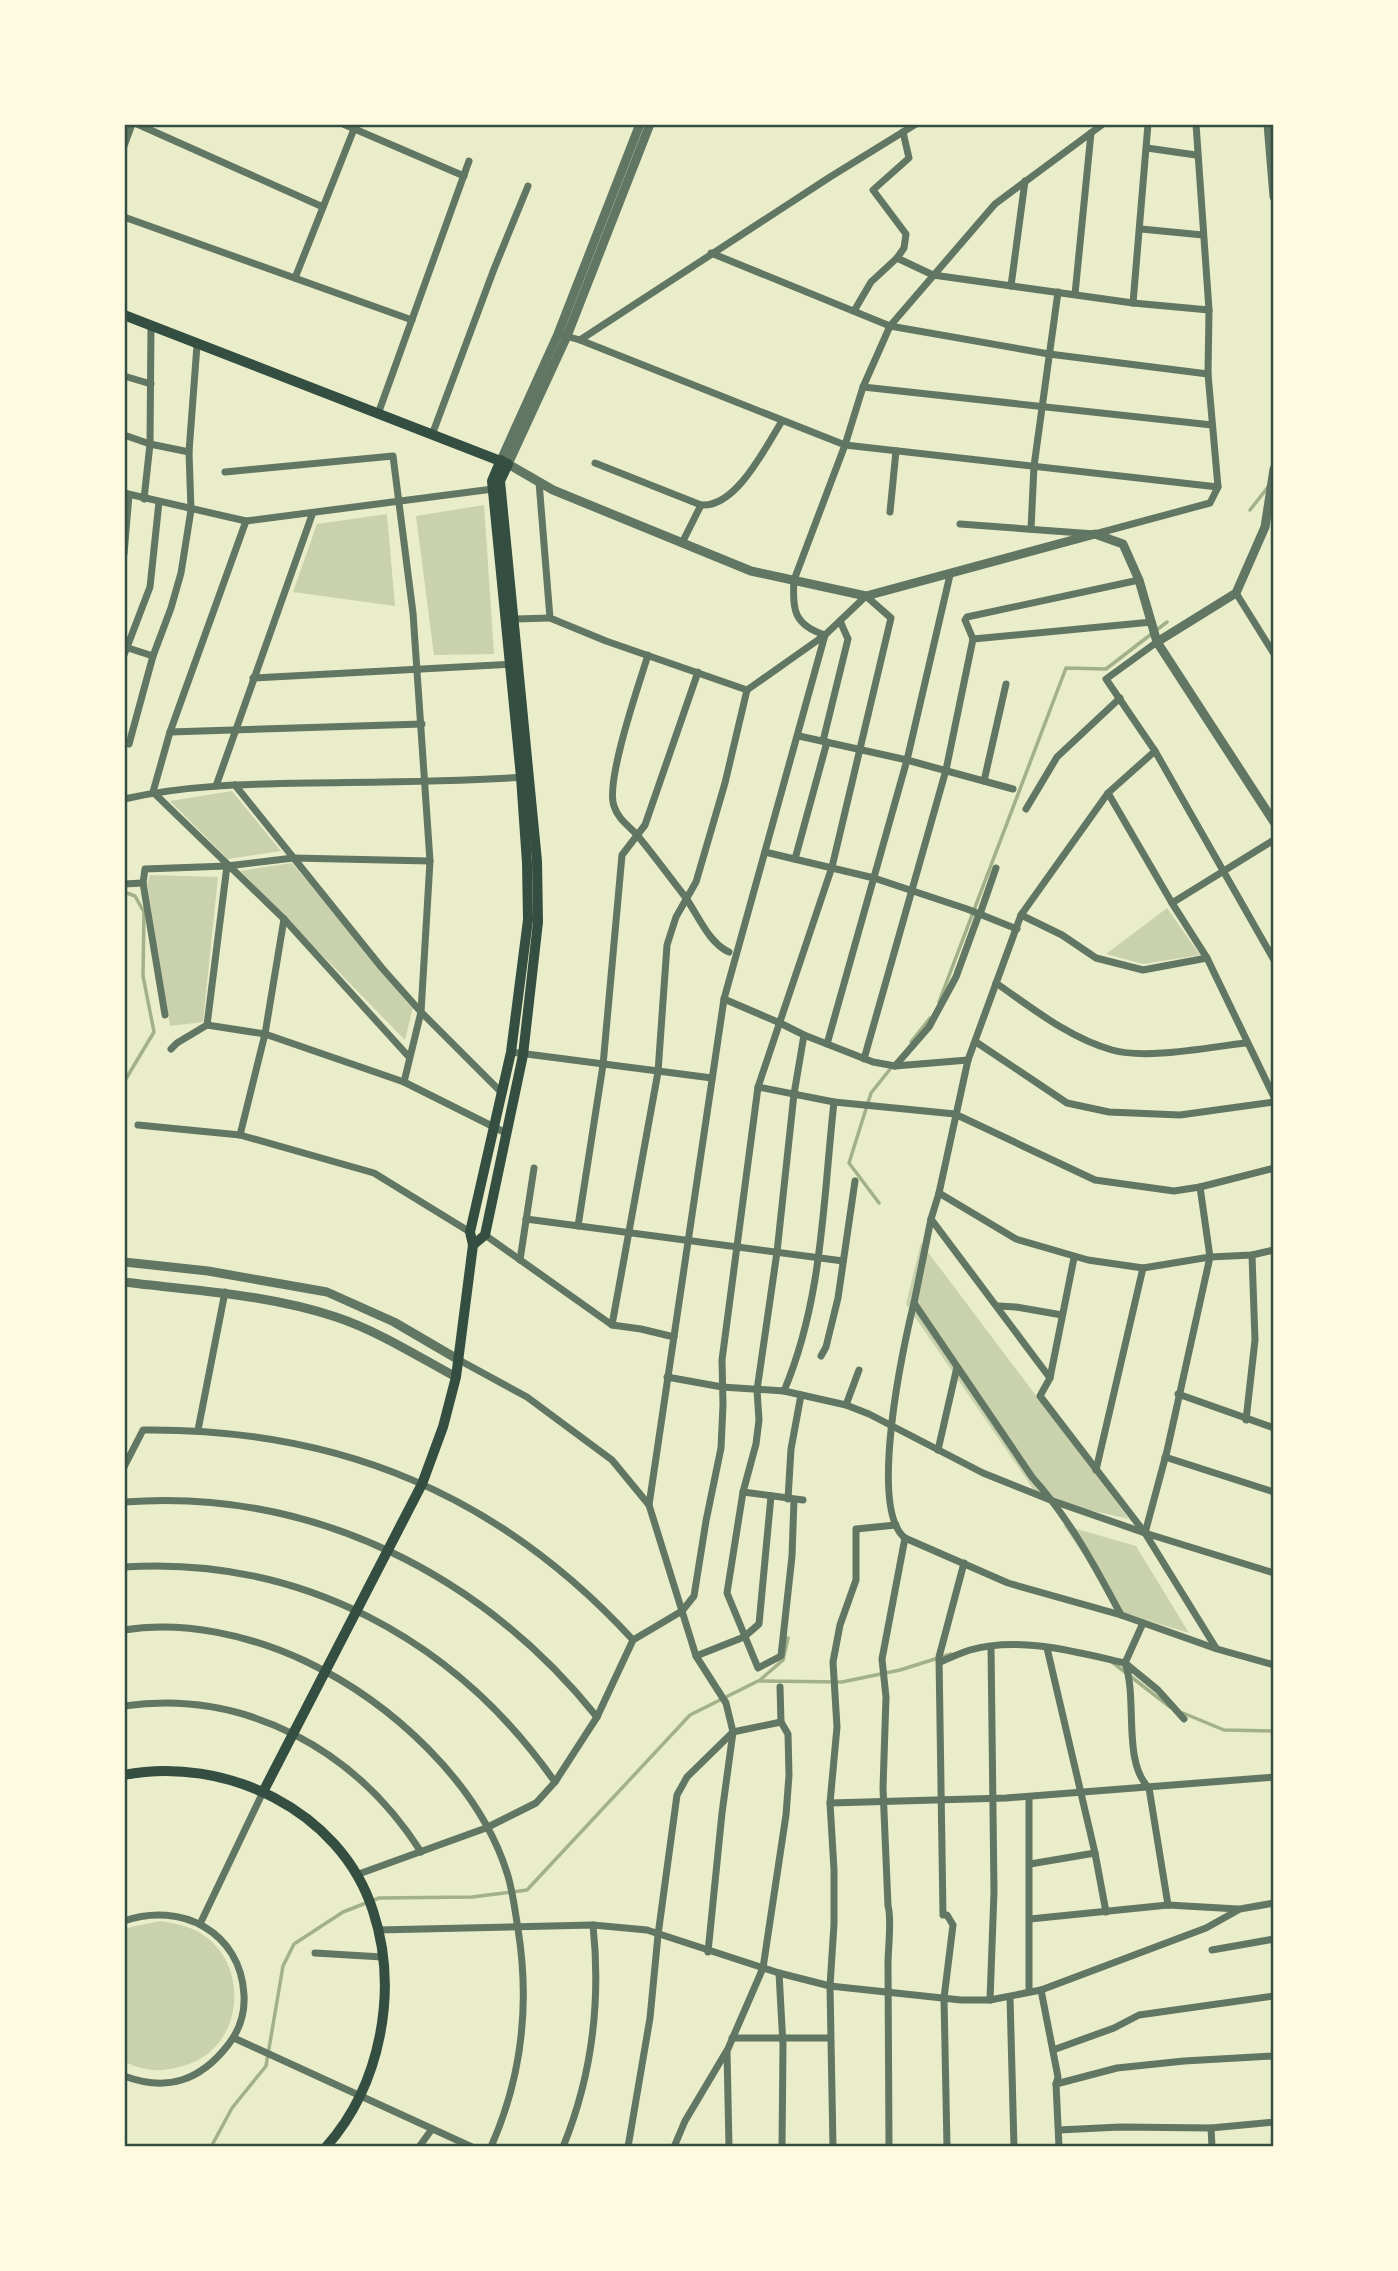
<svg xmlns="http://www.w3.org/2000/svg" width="1398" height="2271" viewBox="0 0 1398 2271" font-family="Overpass,sans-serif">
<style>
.green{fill:#cad2ad}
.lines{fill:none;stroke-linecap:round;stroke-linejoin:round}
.stream{stroke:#a3b18a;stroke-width:3.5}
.minor{stroke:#617663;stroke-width:7}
.tertiary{stroke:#617663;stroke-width:9}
.secondary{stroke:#344e41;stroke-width:10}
.neatline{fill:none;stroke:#344e41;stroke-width:2.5}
</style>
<rect width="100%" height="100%" fill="#e9edc9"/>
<g class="green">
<path d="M484,505L494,654L434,655L416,516Z"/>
<path d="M387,514L395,606L293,592L317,524Z"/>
<path d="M232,791L281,851L228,859L170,801Z"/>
<path d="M292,863L413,1007L405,1040L240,871Z"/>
<path d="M150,875L218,877L203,1022L170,1026L147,884Z"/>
<path d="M1167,908L1200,955L1143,964L1106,954Z"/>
<path d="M921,1243L1129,1519L1040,1499L906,1304Z"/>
<path d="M1063,1525L1136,1546L1189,1633L1124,1613Z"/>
<path d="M160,1921C179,1924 199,1928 213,1943C241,1970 242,2021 213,2049C201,2061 186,2066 170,2069C156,2072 137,2069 124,2061V1931L131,1927Z"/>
</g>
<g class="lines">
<g class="stream">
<path d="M1250,510L1268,487"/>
<path d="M124,892L135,896L144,912L143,976L154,1032L124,1082"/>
<path d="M939,1002L1066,668L1106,669L1167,622"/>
<path d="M911,1042L930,1018"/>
<path d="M879,1203L849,1163L871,1093L891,1068"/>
<path d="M1112,1662L1170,1707"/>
<path d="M760,1680L783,1660L788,1638"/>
<path d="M1183,1713L1224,1730L1274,1731"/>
<path d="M211,2147L232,2108L266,2066L283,1966L294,1944L343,1912L379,1898L472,1897L527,1890L690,1715L758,1681L842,1682L900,1670L951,1654"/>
</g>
<g class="minor">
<path d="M137,124L323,207"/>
<path d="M343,124L464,176"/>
<path d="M124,146L132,124"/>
<path d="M1147,148L1196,155"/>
<path d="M124,217L412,320"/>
<path d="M1141,229L1203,235"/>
<path d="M711,253L890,326L1049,354L1208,374"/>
<path d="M897,258L904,248L906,234L873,190L909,158L903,132"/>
<path d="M295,278L354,129"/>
<path d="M1011,286L1025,181"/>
<path d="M1075,294L1091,133"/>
<path d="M1133,303L1148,124"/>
<path d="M854,311L871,282L897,258L933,275L1133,303L1209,310"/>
<path d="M562,335L580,340L830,177L916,124"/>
<path d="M580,340L845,445L1218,487"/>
<path d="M124,376L151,384"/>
<path d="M863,387L1212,425"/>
<path d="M378,414L469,161"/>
<path d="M124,435L150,444L189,452"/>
<path d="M432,435L494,269L528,186"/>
<path d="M595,463L701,505C736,508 765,448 782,421"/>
<path d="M225,472L393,456L413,613L430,861L421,1012L404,1082"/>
<path d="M539,482L550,618L606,641L747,690L825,635"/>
<path d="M124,493L246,521"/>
<path d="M144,499L150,444L151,326"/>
<path d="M890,512L896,451"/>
<path d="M960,524L1095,534L1210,503L1218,487L1208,374L1209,310L1196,124"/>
<path d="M1031,529L1034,466L1058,292"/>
<path d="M682,543L701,505"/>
<path d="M124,554L129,495"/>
<path d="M1236,593L1274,654"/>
<path d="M515,619L550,618"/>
<path d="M825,635C794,625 792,610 794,580L845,445L863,387L890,326L995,204L1103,124"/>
<path d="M973,639L1152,622"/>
<path d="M1157,642L1106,679L1155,751L1108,793L1021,915L968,1060L939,1193L931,1219L914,1303L1032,1477C1069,1518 1095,1566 1121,1615L1217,1649L1274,1665"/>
<path d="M125,647L153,656"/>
<path d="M124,655L150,587L159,502"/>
<path d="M648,655C639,684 605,782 614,806C618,819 628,825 637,835C653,854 668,875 683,894C697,912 708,943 729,952"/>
<path d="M253,678L514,664"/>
<path d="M170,732L422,724"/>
<path d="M799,736L907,760L1013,789"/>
<path d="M823,741L848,639L840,621"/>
<path d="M129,744L153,656L171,608L181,573L191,510L189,452L197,345"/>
<path d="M1155,751L1274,960"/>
<path d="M984,781L1006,684"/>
<path d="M235,785L382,968L421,1012L502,1093"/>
<path d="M216,786L312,515"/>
<path d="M1108,793L1172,903L1207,958L1274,1097"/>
<path d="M124,799C186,785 248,784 311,783C382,782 454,782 525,777"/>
<path d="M1026,809L1057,757L1120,698"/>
<path d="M765,852L874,878L967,909L1017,929"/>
<path d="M795,859L827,742"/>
<path d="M124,884L143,883"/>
<path d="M1172,903L1274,840"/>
<path d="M980,914L996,868"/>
<path d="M1021,915L1062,935L1096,958L1143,970L1207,958"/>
<path d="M996,983C1032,1008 1069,1038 1112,1050C1147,1060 1209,1047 1246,1043"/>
<path d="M724,999L780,1023L804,1035L873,1062L895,1066L968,1060"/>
<path d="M165,1015L143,883L145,869L227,866L293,858L430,861"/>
<path d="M207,1025L227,866"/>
<path d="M976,1042L1067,1103L1109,1112L1180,1115L1274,1102"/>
<path d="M827,1044L907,760L950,575"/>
<path d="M171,1049L177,1043L207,1025L265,1034L404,1082L506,1133"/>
<path d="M511,1052L712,1078"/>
<path d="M409,1057L284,919L153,792L170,732L246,521L493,489"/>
<path d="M864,1059L946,770L973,639L965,620L967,617L1139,580"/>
<path d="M895,1066L929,1027L956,977L979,914"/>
<path d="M758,1087L834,1102L955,1114L1095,1180L1174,1191L1200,1187L1274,1168"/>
<path d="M138,1125L240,1135L374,1173L470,1232"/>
<path d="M240,1135L265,1034L284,919"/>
<path d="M939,1193L1016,1239L1088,1260L1143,1268L1210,1257L1252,1255L1274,1250"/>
<path d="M526,1219L843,1261"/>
<path d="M931,1219L1050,1378L1040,1396L1145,1533L1216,1648"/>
<path d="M578,1226L603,1065L622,855L645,825L698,672"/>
<path d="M485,1235L612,1325L641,1329L674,1337"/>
<path d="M520,1260L534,1168"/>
<path d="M914,1303C903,1346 868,1509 905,1538L1008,1583L1121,1615"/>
<path d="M998,1306L1016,1307L1062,1315"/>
<path d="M612,1325L658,1072L667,945L676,917L696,882L725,783L747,690"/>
<path d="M821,1356L826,1347L838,1298L855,1181"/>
<path d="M459,1360L527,1397L612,1460L649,1505L696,1656L726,1703L733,1732L722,1813L708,1952"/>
<path d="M667,1377L722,1387L784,1391L846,1405L869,1414L983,1473L1053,1501L1145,1533L1274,1573"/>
<path d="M1050,1378L1074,1258"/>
<path d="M784,1391C823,1299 823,1200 834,1102"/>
<path d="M1178,1394L1274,1428"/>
<path d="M846,1405L859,1370"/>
<path d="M1246,1420L1255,1340L1252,1255"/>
<path d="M198,1430L225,1292"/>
<path d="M938,1450L957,1367"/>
<path d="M1165,1457L1274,1492"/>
<path d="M124,1467L143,1430C340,1428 500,1495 633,1640"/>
<path d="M1096,1470L1143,1268"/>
<path d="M743,1492L803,1500"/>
<path d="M788,1499L791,1449L801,1395"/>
<path d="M794,1500L792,1556L781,1656L758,1668L727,1593L743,1492L756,1444L759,1420L757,1390L777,1252L794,1094L804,1035"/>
<path d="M124,1502C311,1488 481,1573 597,1717"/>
<path d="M1145,1533L1167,1451L1210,1257L1200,1187"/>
<path d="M124,1567C301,1556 455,1639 555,1782"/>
<path d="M124,1630C184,1620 252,1636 305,1661C391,1702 480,1783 508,1876C513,1893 515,1911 518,1929C530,2004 522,2077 491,2147"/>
<path d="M1047,1648L1095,1853L1106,1912"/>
<path d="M696,1656L744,1637L759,1624L771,1496"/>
<path d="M940,1662C950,1658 960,1653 970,1650C1020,1636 1076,1652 1125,1663L1143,1623"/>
<path d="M780,1687L781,1722"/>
<path d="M124,1706C246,1689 356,1750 421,1852"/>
<path d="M830,1803L1006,1798L1274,1777"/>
<path d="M1030,1864L1095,1853"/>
<path d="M356,1875L486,1828L536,1803L555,1782L597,1717L633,1640L682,1611L694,1596L706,1521L721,1448L723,1405L722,1360L758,1087L832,867L891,618L866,596L825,635L724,999L649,1505"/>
<path d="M1168,1905L1149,1788C1122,1762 1138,1698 1125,1663L1158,1690L1184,1719"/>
<path d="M1030,1919L1168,1905L1238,1909"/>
<path d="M124,1921C181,1901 241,1932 244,1995C245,2013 239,2031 228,2045C200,2081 167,2092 124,2076"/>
<path d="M200,1924L263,1792"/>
<path d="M378,1930L593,1925L647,1930L779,1973L830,1986L961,2000H990L1041,1990L1206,1928L1240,1909L1274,1903"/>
<path d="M1212,1950L1274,1939"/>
<path d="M315,1953L382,1957"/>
<path d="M779,1973L783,2045L782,2147"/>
<path d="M1041,1990L1058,2077L1056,2084L1059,2147"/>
<path d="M1029,1992V1797"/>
<path d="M1010,1997L1014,2147"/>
<path d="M990,2000L994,1892L991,1647"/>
<path d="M234,2038L472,2147"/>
<path d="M732,2038H830"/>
<path d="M1053,2050L1114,2028L1139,2015L1274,1996"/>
<path d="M1056,2084L1117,2068L1184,2061L1274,2056"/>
<path d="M1211,2128L1212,2147"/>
<path d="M1059,2130L1120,2127L1211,2128L1274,2122"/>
<path d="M419,2147L432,2129"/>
<path d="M563,2147C592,2076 601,2001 593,1925"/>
<path d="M628,2147L650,2018L658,1935L677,1795L687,1777L733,1732L781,1722L788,1734L789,1775L786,1815L763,1968L727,2051L729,2147"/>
<path d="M674,2147L685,2121L726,2052"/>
<path d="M833,2147L830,1986L834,1924V1870L830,1803L837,1727L833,1662L840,1625L856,1580V1529L896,1525"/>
<path d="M889,2147C889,2086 888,2025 888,1964C888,1949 892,1918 888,1906L883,1788L886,1697L882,1659L905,1538"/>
<path d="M947,2147L944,1998L953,1925L947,1915H943L939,1657L964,1563"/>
</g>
<g class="tertiary">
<path d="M650,124L567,336L508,464L553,490L751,571L866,596L1095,534L1123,544L1139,580L1157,642L1274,822"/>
<path d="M1268,124L1274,197"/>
<path d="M501,460L558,334L640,124"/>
<path d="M1157,642L1236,593L1265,527L1274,469"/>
<path d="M124,1262L208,1271L327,1292L394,1322L459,1360"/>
<path d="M124,1282C196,1291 267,1294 336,1317C378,1331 417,1356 456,1377"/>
</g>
<g class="secondary">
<path d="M124,315L508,464L500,481L537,861L538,922L523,1055L485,1235L473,1245"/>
<path d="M124,1775C224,1755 341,1810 373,1911C399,1990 381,2085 326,2147"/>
<path d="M263,1792L422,1484L443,1427L456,1377L473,1245L470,1232L511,1052L528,920L527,863L521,777L492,481L501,460"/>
</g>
</g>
<rect width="1398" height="2271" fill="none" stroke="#fefae0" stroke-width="252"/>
<rect x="126" y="126" width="1146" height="2019" class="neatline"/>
</svg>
